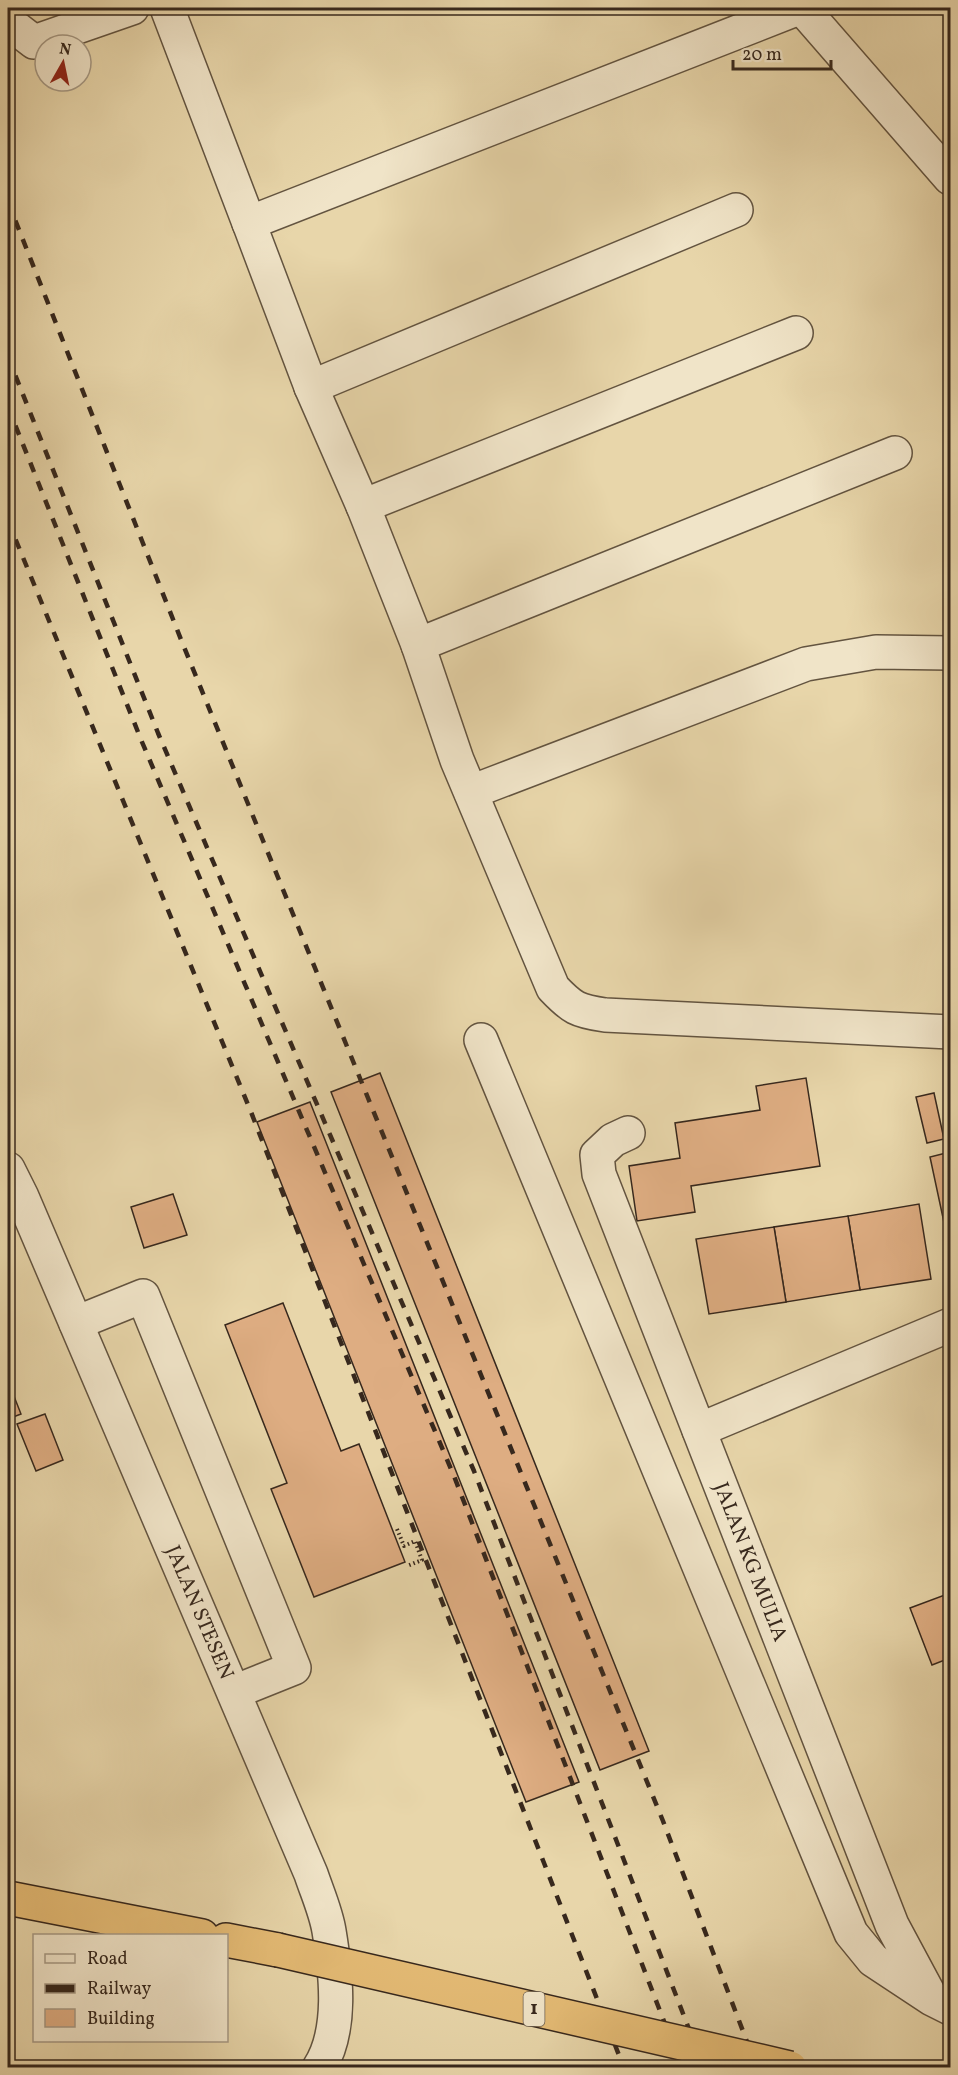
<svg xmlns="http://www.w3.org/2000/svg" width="958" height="2075" viewBox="0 0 958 2075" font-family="Vollkorn,serif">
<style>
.building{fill:#dead82;stroke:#37281d;stroke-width:1.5}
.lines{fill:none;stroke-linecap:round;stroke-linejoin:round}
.minor-casing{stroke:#635440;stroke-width:36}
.highway-casing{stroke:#37281d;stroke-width:36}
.path{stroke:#37281d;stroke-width:4;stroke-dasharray:1.5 3;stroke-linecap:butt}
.minor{stroke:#f0e4c8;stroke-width:33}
.highway{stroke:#e4bb75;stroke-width:33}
.rail{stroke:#37281d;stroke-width:4.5;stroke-dasharray:10 10;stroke-linecap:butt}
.highway-bridge-casing{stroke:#37281d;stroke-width:36;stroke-linecap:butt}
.highway-bridge{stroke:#e4bb75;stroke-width:33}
.labels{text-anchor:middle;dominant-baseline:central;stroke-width:4.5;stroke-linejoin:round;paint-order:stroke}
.shield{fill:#f0e4c8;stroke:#6e6050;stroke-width:1.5}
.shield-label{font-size:20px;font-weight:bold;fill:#37281d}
.street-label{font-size:21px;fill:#37281d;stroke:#f0e4c8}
</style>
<rect width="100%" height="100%" fill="#e8d6aa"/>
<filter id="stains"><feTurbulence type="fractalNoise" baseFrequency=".00333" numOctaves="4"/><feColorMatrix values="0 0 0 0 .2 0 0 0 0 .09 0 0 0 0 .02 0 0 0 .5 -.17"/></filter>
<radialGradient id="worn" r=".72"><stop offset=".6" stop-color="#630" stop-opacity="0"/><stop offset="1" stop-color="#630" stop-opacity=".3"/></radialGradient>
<g class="building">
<path d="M380,1073L649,1751L600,1770L331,1092Z"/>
<path d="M806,1078L820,1166L691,1186L695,1212L637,1221L629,1166L680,1158L675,1123L760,1110L756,1086Z"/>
<path d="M934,1093L944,1139L927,1143L916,1097Z"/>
<path d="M310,1102L579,1782L526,1802L257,1122Z"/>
<path d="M950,1152V1246H949L930,1157Z"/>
<path d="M173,1194L187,1235L144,1248L131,1207Z"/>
<path d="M919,1204L931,1279L860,1290L848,1216Z"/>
<path d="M848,1216L860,1290L786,1302L774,1227Z"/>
<path d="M774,1227L786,1302L709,1314L696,1239Z"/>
<path d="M283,1303L341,1451L359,1444L405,1562L314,1597L271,1489L287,1483L225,1325Z"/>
<path d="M8,1381L21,1414L8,1419Z"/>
<path d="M45,1414L63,1460L36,1471L17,1424Z"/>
<path d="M950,1593V1658L932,1665L910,1608Z"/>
</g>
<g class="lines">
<g class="minor-casing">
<g id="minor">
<path d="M167,8L249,223L799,8"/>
<path d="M802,8L950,178"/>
<path d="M8,22L34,42L132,8"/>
<path d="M249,223L311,387L363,506L418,645L457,760L553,988C572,1008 577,1011 605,1015L950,1032"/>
<path d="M311,387L736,210"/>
<path d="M363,506L796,333"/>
<path d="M418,645L895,453"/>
<path d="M471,792L806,664L876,652L950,653"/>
<path d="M481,1040L851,1933L873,1960L932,1999L950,2008"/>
<path id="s1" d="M628,1133L613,1140L597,1155L599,1174L892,1925L929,1994"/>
<path id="s2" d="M8,1169L22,1197L311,1874C317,1892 326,1912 329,1931C336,1973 343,2031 319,2068"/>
<path d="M76,1323L143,1296L294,1668L234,1692"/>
<path d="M699,1430L950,1325"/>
</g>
</g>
<g class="highway-casing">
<g id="highway">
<path d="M8,1898L202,1936"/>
<path d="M226,1940L278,1950"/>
</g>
</g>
<path class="path" d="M397,1529L404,1546L415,1541L422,1560L407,1566"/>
<use href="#minor" class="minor"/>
<use href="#highway" class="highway"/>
<g class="rail">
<path d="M8,202L182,642L663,1821L757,2068"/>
<path d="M8,357L158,733L474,1471L704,2068"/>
<path d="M8,407L142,742L454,1476L682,2068"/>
<path d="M8,521L251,1112L624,2068"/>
</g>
<g class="highway-bridge-casing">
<path id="highway-bridge" d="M278,1950L790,2068"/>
</g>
<use href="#highway-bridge" class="highway-bridge"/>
</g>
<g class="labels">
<rect class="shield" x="523.5" y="1992" width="21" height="34" rx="4.5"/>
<g class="shield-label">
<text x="534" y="2009">1</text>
</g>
<g class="street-label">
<text stroke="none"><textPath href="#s1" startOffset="474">JALAN KG MULIA</textPath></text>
<text stroke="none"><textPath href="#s2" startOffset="483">JALAN STESEN</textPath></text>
</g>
</g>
<rect width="958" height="2075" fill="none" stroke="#e8d6aa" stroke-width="30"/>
<rect x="9" y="9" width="940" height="2057" fill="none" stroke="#37281d" stroke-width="3"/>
<rect x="15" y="15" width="928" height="2045" fill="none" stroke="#37281d" stroke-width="1.5"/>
<rect x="33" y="1934" width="195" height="108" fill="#f0e4c8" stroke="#a69984" stroke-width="1.5"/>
<rect x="45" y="1954" width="30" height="9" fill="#f0e4c8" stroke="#a69984" stroke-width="1.5"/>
<text x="87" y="1964" font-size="18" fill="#37281d">Road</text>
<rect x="45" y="1984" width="30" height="9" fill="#37281d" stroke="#a69984" stroke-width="1.5"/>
<text x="87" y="1994" font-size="18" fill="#37281d">Railway</text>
<rect x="45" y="2009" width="30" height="18" fill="#dead82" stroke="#a69984" stroke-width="1.5"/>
<text x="87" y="2024" font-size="18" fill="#37281d">Building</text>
<g transform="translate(63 63) rotate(9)"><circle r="28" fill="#f0e4c8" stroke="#a69984" stroke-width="1.5"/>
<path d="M0-4.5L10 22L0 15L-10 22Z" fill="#8f2418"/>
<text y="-9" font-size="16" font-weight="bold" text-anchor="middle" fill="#37281d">N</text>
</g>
<path d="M733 60v9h98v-9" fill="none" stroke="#37281d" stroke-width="3"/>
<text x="742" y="60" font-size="18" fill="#37281d" stroke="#f0e4c8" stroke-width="4.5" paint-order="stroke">20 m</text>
<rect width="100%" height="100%" filter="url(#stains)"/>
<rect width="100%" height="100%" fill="url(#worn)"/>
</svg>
